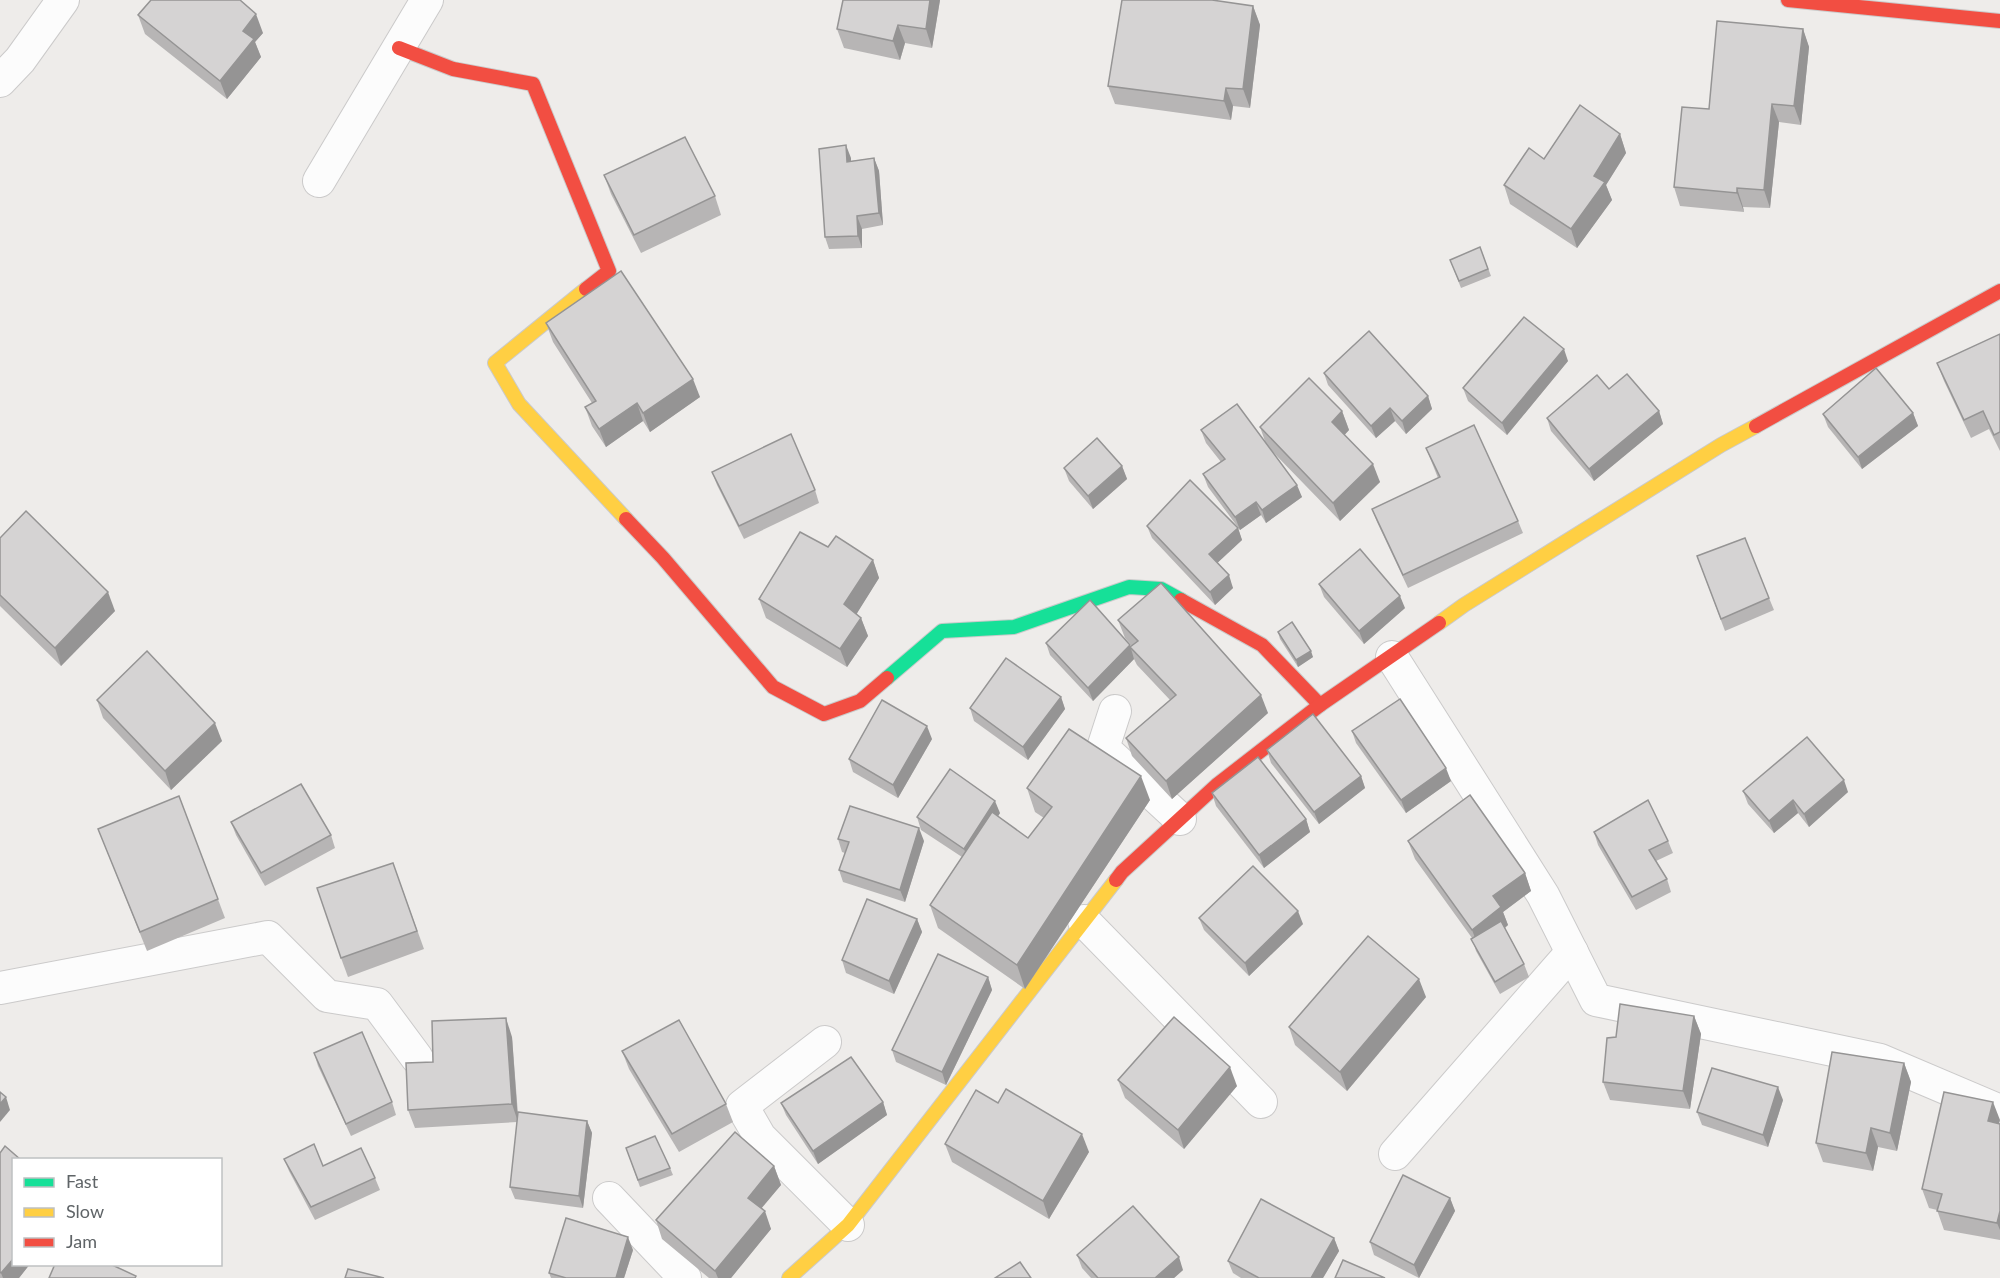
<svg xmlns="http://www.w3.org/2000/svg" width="2000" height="1278" viewBox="0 0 2000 1278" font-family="Lato,sans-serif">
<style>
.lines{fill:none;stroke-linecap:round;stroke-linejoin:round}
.street-casing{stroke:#cbcaca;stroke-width:34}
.fast-casing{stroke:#cacaca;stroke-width:16}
.slow-casing{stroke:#cacaca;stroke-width:16}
.jam-casing{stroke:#cacaca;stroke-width:16}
.street{stroke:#fcfcfc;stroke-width:32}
.fast{stroke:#16e098;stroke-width:14}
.slow{stroke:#ffcf43;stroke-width:14}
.jam{stroke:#f24e42;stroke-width:14}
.wall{fill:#b7b5b5}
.shaded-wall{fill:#959494}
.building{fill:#d5d3d3;stroke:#959494;stroke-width:1.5}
</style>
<rect width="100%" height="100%" fill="#eeecea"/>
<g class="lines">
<g class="street-casing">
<g id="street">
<path d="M0,81L20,60L63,0"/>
<path d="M319,181L427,0"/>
<path d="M1392,657L1543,895L1596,1000L1880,1060L2000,1111"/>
<path d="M1115,711L1103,748L1180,819"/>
<path d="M1084,921L1261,1102"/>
<path d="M0,988L268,937L327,996L377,1004L417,1058"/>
<path d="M825,1042L742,1106L760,1137L848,1225"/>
<path d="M1395,1154L1572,952"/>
<path d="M609,1198L685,1278"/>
</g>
</g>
<g class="fast-casing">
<path id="fast" d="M887,678L942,631L1014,627L1129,587L1161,589L1181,600"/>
</g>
<g class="slow-casing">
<g id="slow">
<path d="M586,289L495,363L519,404L626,519"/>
<path d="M1439,623L1464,605L1721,445L1756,426"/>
<path d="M789,1278L848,1225L1116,880"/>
</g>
</g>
<g class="jam-casing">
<g id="jam">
<path d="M1788,0L2000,21"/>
<path d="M399,48L453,69L533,84L609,271L586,289"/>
<path d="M1756,426L2000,291"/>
<path d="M626,519L663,558L773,687L824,714L860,701L887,678"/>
<path d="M1181,600L1262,645L1320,705"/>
<path d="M1116,880L1122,872L1218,784L1320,705L1439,623"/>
</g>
</g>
<use href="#street" class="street"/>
<use href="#fast" class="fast"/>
<use href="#slow" class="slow"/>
<use href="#jam" class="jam"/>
</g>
<g class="wall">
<path d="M940,0L932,48L905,43L900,60L844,48L837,29Z"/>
<path d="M1253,6L1260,25L1250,108L1233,106L1231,120L1115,104L1108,86Z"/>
<path d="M138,15L263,33L255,42L261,57L227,99L145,34Z"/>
<path d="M1803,29L1809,47L1801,125L1779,122L1770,208L1743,207L1744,212L1680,206L1674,187L1709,109Z"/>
<path d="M1620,134L1626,153L1606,185L1612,200L1577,248L1510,204L1504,185L1544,159Z"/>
<path d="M851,158V161L874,158L879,171L883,225L862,229V248L829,249L825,237Z"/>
<path d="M604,175L715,196L721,215L641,253L611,194Z"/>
<path d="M1480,247L1491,276L1461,288L1450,260Z"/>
<path d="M546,323L700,397L650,432L643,421L606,447L592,426L585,407L592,403L553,342Z"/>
<path d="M2000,334V451L1989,429L1971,438L1944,381L1937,363Z"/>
<path d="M1568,361L1507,435L1468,401L1463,388Z"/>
<path d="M1324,373L1428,396L1432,409L1406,434L1395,421L1376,438L1328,385Z"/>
<path d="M1609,389L1659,411L1663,424L1594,481L1551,431L1547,418Z"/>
<path d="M1342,411L1349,430L1344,435L1380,482L1340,521L1269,448L1302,497L1266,523L1261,515L1240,530L1208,487L1203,474L1221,462L1206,443L1201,430L1266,444L1260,427Z"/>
<path d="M1913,413L1918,426L1862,469L1828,427L1823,414Z"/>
<path d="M1426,448L1518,521L1523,533L1408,588L1377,522L1372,509L1438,478Z"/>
<path d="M1122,466L1127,479L1093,509L1069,481L1064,468Z"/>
<path d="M712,472L815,490L819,503L744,539L717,485Z"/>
<path d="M1147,526L1238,528L1242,540L1217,563L1233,588L1215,605L1152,538Z"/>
<path d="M0,538L115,611L61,666L0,606Z"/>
<path d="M828,547L873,560L879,578L856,614L861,618L868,636L847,667L766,618L759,599Z"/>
<path d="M1697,556L1769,598L1774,610L1725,631Z"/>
<path d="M1319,584L1405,608L1364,644L1324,597Z"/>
<path d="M1118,620L1268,713L1172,799L1132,756L1126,738L1170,700L1137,665L1134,659L1093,701L1050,655L1046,643L1131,647L1132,646L1125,638Z"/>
<path d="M1278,632L1313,657L1298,667L1280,639Z"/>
<path d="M1061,697L1065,709L1028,760L974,721L970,708Z"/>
<path d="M97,700L222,741L171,790L103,718Z"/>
<path d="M1352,731L1451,781L1406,813L1356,743Z"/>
<path d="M932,739L898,798L853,772L849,759Z"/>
<path d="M1267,750L1361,776L1365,788L1319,824L1271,763Z"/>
<path d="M1027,788L1150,800L1025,989L938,928L930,905L962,857L921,830L917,817L1000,813L998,816L1028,838L1044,818L1035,812Z"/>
<path d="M1743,791L1848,792L1809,827L1798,813L1774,833L1748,804Z"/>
<path d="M1212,793L1306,819L1310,832L1264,868L1216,806Z"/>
<path d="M179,796L225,918L147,951L98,829Z"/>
<path d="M231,822L331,835L335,848L265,886L236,835Z"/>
<path d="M1594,832L1668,841L1673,853L1656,861L1667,879L1671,892L1636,910L1598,845Z"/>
<path d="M838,839L924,841L905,902L843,882L839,870L845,853L842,852Z"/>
<path d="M1408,841L1525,873L1531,891L1503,912L1508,925L1505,928L1524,964L1529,977L1500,994L1476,951L1472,938L1415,859Z"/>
<path d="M393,863L424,949L348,977L341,958Z"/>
<path d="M1199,918L1303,924L1249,976L1204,930Z"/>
<path d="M917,919L922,932L894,994L846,973L842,960Z"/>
<path d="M988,977L992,990L946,1085L896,1062L892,1050Z"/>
<path d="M1426,997L1347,1091L1295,1045L1289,1027Z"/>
<path d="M1694,1016L1701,1034L1690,1109L1610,1100L1603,1082L1616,1037Z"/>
<path d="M512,1037L518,1114L587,1121L592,1133L583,1208L515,1199L510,1187L517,1122L415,1128L408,1110L433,1062Z"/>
<path d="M622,1051L726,1104L733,1122L679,1152L629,1069Z"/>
<path d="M314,1053L392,1102L396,1115L351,1136L318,1066Z"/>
<path d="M1904,1063L1911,1082L1897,1151L1878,1147L1873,1171L1823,1162L1816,1143Z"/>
<path d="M1118,1080L1237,1086L1184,1149L1125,1098Z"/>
<path d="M1783,1100L1768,1147L1702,1125L1697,1112Z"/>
<path d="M883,1102L887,1115L818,1164L786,1115L781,1103Z"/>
<path d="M998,1103L1089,1152L1049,1219L952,1162L945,1144Z"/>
<path d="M2000,1120L1999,1123L2000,1124V1240L1944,1230L1937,1210L1929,1208L1922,1189Z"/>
<path d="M626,1148L670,1168L673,1175L640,1187Z"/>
<path d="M0,1153L14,1264H30L19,1278H0Z"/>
<path d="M284,1159L375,1178L380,1190L315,1220L289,1171Z"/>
<path d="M774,1166L781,1185L761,1208L771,1229L731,1278H709L662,1239L656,1220Z"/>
<path d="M1450,1198L1455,1211L1419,1278L1374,1255L1370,1242Z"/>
<path d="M1334,1238L1339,1251L1323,1278H1241L1233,1273L1228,1261Z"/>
<path d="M633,1250L624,1278H551L549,1273Z"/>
<path d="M1077,1255L1183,1270L1174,1278H1091L1082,1268Z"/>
</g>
<g class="shaded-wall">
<path d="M930,0H940L932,48L926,29Z"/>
<path d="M1253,6L1260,25L1250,108L1243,89Z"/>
<path d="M256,14L263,33L255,42L261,57L227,99L220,81L243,31Z"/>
<path d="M898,25L905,43L900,60L893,41Z"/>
<path d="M1803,29L1809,47L1801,125L1794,106Z"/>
<path d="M1226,88L1233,106L1231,120L1224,101Z"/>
<path d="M1772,104L1779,122L1770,208L1764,190Z"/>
<path d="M1620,134L1626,153L1606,185L1612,200L1577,248L1571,229L1594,176Z"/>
<path d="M846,145L851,158V174L847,162Z"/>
<path d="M874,158L879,171L883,225L879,213Z"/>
<path d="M1737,188L1743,207L1744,212L1737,193Z"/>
<path d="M857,216L862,229V248L858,236Z"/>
<path d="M1564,349L1568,361L1507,435L1502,423Z"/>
<path d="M693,379L700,397L650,432L643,413Z"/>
<path d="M1428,396L1432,409L1406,434L1402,421Z"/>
<path d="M637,403L643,421L606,447L599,429Z"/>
<path d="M1390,408L1395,421L1376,438L1371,426Z"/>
<path d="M1342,411L1349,430L1339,441L1332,422Z"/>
<path d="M1659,411L1663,424L1594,481L1589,469Z"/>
<path d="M1913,413L1918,426L1862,469L1858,457Z"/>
<path d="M1373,464L1380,482L1340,521L1333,503Z"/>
<path d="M1122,466L1127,479L1093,509L1088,496Z"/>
<path d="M1297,485L1302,497L1266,523L1262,510Z"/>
<path d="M1256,502L1261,515L1240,530L1235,517Z"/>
<path d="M1238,528L1242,540L1213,567L1209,554Z"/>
<path d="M873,560L879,578L851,623L844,604Z"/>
<path d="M1229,575L1233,588L1215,605L1210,592Z"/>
<path d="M108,592L115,611L61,666L55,648Z"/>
<path d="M1400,596L1405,608L1364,644L1359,631Z"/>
<path d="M861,618L868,636L847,667L840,649Z"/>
<path d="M1130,645L1134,659L1093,701L1088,688Z"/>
<path d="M1311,651L1313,657L1298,667L1296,660Z"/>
<path d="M1261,695L1268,713L1172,799L1166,781Z"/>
<path d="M1061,697L1065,709L1028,760L1023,747Z"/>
<path d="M215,723L222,741L171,790L165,771Z"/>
<path d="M927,726L932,739L898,798L893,785Z"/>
<path d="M1446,768L1451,781L1406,813L1401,800Z"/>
<path d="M1141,776L1150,800L1025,989L1017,965Z"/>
<path d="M1361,776L1365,788L1319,824L1314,812Z"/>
<path d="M1844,780L1848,792L1809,827L1804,814Z"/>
<path d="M1793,800L1798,813L1774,833L1769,821Z"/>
<path d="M995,801L1000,813L969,862L964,849Z"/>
<path d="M1306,819L1310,832L1264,868L1259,855Z"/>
<path d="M919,828L924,841L905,902L900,890Z"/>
<path d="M1525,873L1531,891L1503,912L1508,925L1479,948L1472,930L1493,896Z"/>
<path d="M1298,911L1303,924L1249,976L1245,963Z"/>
<path d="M917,919L922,932L894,994L889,981Z"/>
<path d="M988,977L992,990L946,1085L942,1072Z"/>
<path d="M1419,979L1426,997L1347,1091L1340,1072Z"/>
<path d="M1694,1016L1701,1034L1690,1109L1683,1091Z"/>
<path d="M506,1018L512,1037L518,1122L512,1104Z"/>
<path d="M1904,1063L1911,1082L1897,1151L1890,1133Z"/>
<path d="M1230,1067L1237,1086L1184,1149L1178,1130Z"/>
<path d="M1778,1087L1783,1100L1768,1147L1763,1135Z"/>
<path d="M6,1097L10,1110L0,1122V1104Z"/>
<path d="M883,1102L887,1115L818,1164L813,1151Z"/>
<path d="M1993,1102L2000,1120L1995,1139L1988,1121Z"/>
<path d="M587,1121L592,1133L583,1208L579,1196Z"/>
<path d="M1871,1128L1878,1147L1873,1171L1866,1153Z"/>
<path d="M1082,1134L1089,1152L1049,1219L1043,1201Z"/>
<path d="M774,1166L781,1185L755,1216L748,1198Z"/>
<path d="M1450,1198L1455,1211L1419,1278L1414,1265Z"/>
<path d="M765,1211L771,1229L731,1278H718L715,1271Z"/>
<path d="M2000,1211V1230L1997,1223Z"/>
<path d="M628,1237L633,1250L624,1278H616Z"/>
<path d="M1334,1238L1339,1251L1323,1278H1311Z"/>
<path d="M1179,1257L1183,1270L1174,1278H1155Z"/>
<path d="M14,1258V1264H30L19,1278H3L1,1273Z"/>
</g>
<g class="building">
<path d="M151,0H240L256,14L243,31L254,39L220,81L138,15Z"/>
<path d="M843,0H930L926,29L898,25L893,41L837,29Z"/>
<path d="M1122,0H1212L1253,6L1243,89L1226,88L1224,101L1108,86Z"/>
<path d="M1717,21L1803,29L1794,106L1772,104L1764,190L1737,188V193L1674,187L1682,107L1709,109Z"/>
<path d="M1580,105L1620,134L1594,176L1605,182L1571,229L1504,185L1529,148L1544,159Z"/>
<path d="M685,137L715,196L634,235L604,175Z"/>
<path d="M846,145L847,162L874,158L879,213L857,216L858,236L825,237L819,149Z"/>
<path d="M1480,247L1488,269L1459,281L1450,260Z"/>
<path d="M621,271L693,379L643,413L637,403L599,429L585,407L596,401L546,323Z"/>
<path d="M1524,317L1564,349L1502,423L1463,388Z"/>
<path d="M1369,331L1428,396L1402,421L1390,408L1371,426L1324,373Z"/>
<path d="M2000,334V432L1994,435L1983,411L1964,420L1937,363Z"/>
<path d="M1876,368L1913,413L1858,457L1823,414Z"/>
<path d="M1627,374L1659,411L1589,469L1547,418L1597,375L1609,389Z"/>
<path d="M1309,378L1342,411L1332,422L1373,464L1333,503L1260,427Z"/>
<path d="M1237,404L1297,485L1262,510L1256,502L1235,517L1203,474L1225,459L1201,430Z"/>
<path d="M1474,425L1518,521L1403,575L1372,509L1440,477L1426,448Z"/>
<path d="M791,434L815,490L739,526L712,472Z"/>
<path d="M1097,438L1122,466L1088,496L1064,468Z"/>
<path d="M1190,480L1238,528L1209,554L1229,575L1210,592L1147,526Z"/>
<path d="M26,511L108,592L55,648L0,595V538Z"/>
<path d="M800,532L828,547L836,536L873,560L844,604L861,618L840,649L759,599Z"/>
<path d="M1745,538L1769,598L1721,619L1697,556Z"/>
<path d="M1360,549L1400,596L1359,631L1319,584Z"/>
<path d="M1161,583L1261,695L1166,781L1126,738L1176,695L1130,647L1138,641L1118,620Z"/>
<path d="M1090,600L1130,645L1088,688L1046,643Z"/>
<path d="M1292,622L1311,651L1296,660L1278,632Z"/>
<path d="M147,651L215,723L165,771L97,700Z"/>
<path d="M1006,658L1061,697L1023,747L970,708Z"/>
<path d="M1400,699L1446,768L1401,800L1352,731Z"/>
<path d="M882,700L927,726L893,785L849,759Z"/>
<path d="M1313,714L1361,776L1314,812L1267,750Z"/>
<path d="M1069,729L1141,776L1017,965L930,905L992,812L1028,838L1052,807L1027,788Z"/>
<path d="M1807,737L1844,780L1804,814L1793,800L1769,821L1743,791Z"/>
<path d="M1258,757L1306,819L1259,855L1212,793Z"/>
<path d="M950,769L995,801L964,849L917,817Z"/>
<path d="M301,784L331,835L261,873L231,822Z"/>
<path d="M1470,795L1525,873L1493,896L1501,907L1472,930L1408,841Z"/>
<path d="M179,796L218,899L140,932L98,829Z"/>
<path d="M1648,800L1668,841L1649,850L1667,879L1632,897L1594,832Z"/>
<path d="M850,806L919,828L900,890L839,870L849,842L838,839Z"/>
<path d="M393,863L417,931L341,958L317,888Z"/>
<path d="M1253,866L1298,911L1245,963L1199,918Z"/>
<path d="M867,899L917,919L889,981L842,960Z"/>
<path d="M1501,921L1524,964L1495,982L1471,939Z"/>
<path d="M1368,936L1419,979L1340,1072L1289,1027Z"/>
<path d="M938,954L988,977L942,1072L892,1050Z"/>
<path d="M1620,1004L1694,1016L1683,1091L1603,1082L1607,1038L1616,1037Z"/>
<path d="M1174,1017L1230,1067L1178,1130L1118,1080Z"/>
<path d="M506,1018L512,1104L408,1110L406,1063L433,1062L432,1021Z"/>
<path d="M679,1020L726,1104L672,1134L622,1051Z"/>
<path d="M362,1032L392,1102L346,1124L314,1053Z"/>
<path d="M1832,1052L1904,1063L1890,1133L1871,1128L1866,1153L1816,1143Z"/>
<path d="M851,1057L883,1102L813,1151L781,1103Z"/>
<path d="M1712,1068L1778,1087L1763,1135L1697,1112Z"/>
<path d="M1006,1089L1082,1134L1043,1201L945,1144L976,1090L998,1103Z"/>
<path d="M0,1092L6,1097L0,1104Z"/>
<path d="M1944,1092L1993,1102L1988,1121L2000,1124V1211L1997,1223L1937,1211L1942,1194L1922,1189Z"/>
<path d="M518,1112L587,1121L579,1196L510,1187Z"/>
<path d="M735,1132L774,1166L748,1198L765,1211L715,1271L656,1220Z"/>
<path d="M655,1136L670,1168L638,1180L626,1148Z"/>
<path d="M314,1144L323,1166L361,1148L375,1178L311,1207L284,1159Z"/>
<path d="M5,1146L21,1160H14V1258L1,1273L0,1272V1153Z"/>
<path d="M1403,1175L1450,1198L1414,1265L1370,1242Z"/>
<path d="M1261,1199L1334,1238L1311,1278H1259L1228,1261Z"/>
<path d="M1133,1206L1179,1257L1155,1278H1098L1077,1255Z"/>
<path d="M566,1218L628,1237L616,1278H566L549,1273Z"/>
<path d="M1343,1260L1385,1278H1335Z"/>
<path d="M1020,1262L1031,1278H995Z"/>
<path d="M55,1264H110L136,1276L135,1278H49Z"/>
<path d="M348,1269L384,1278H345Z"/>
</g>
<rect x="12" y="1158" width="210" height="108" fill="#ffffff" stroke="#bfc1c2" stroke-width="1.5"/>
<rect x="24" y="1178" width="30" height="9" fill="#16e098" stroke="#bfc1c2" stroke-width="1.5"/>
<text x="66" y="1188" font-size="18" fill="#5f6467">Fast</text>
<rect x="24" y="1208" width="30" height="9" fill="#ffcf43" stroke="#bfc1c2" stroke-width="1.5"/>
<text x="66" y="1218" font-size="18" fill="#5f6467">Slow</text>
<rect x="24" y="1238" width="30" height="9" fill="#f24e42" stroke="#bfc1c2" stroke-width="1.5"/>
<text x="66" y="1248" font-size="18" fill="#5f6467">Jam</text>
</svg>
